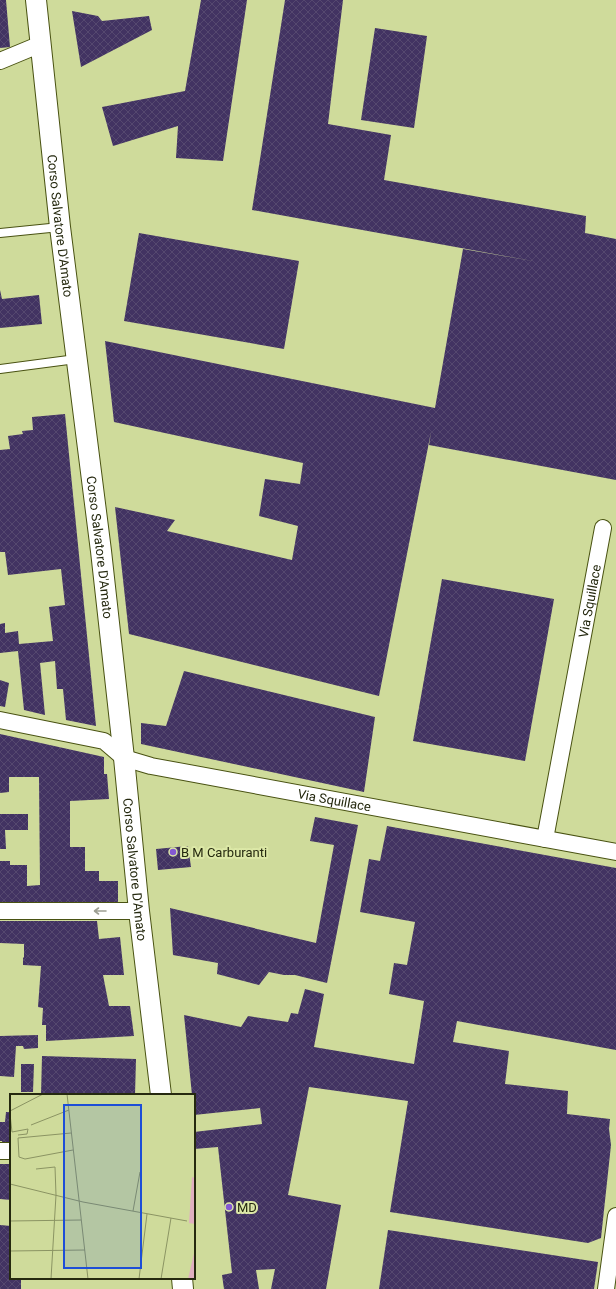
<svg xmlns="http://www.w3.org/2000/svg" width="616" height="1289" viewBox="0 0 616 1289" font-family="Roboto,sans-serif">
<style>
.building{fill:url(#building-cross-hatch)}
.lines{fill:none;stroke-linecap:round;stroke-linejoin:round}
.service-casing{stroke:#495212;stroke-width:10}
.minor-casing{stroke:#495212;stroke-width:18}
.tertiary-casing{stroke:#495212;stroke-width:22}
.service{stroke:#fff;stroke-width:8}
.minor{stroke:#fff;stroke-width:16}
.tertiary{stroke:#fff;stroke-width:20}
.oneway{stroke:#9d9f93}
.poi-dot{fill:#8459d3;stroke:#dce8a7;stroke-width:1.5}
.labels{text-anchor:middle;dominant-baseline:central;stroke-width:4;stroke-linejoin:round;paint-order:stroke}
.street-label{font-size:13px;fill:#25290f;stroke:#dce8a7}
.poi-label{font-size:13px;fill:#25290f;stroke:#dce8a7;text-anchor:start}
.inset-road{fill:none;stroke:#8b9463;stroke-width:1}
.view{fill:#1d4ed8;fill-opacity:0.15;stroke:#1d4ed8;stroke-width:2}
.inset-edge{fill:none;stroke:#25290f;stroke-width:2}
</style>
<defs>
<pattern id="building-cross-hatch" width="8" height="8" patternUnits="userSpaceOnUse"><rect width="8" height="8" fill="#423362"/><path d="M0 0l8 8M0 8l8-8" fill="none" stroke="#55486f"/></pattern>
</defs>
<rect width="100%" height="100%" fill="#cfdb9b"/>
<g class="building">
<path d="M0,0H6L10,47L0,48Z"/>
<path d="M201,0H247L223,161L176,158L178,126L113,146L102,107L185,91Z"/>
<path d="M285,0H343L328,124L391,135L384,180L586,216L585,233L616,239V480L429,445L431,432L379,696L129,634L115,507L175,520L167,531L292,560L298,526L259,516L265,479L300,484L303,463L114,422L105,341L435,408L463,249L538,262L252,210Z"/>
<path d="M72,11L98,16L102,21L149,16L152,30L81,67Z"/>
<path d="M375,28L427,36L414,128L361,120Z"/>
<path d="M139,233L299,261L284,349L124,321Z"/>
<path d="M0,290L2,299L39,295L42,324L0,328Z"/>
<path d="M65,414L96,726L66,720L63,689H57L55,661L40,663L45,715L24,710L18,651L0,653V624L5,623V633L18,631L19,644L53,641L49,607L65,605L61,569L8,575L5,552H0V450L10,449L8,436L23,434L22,431L33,430L32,417Z"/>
<path d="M442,579L554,599L525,761L413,741Z"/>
<path d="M184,671L375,717L364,792L141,744V723L166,726Z"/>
<path d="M0,680L9,683L5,707L0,706Z"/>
<path d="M0,734L104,757V774H107L109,799L70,801V847H85V871H99V881H118V904L0,905V861H10V865H27V886L40,885L39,777H9V792L0,793Z"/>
<path d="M0,814H28V830H5L6,849H0Z"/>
<path d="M315,817L358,825L327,983L295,975H284L269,972L259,985L217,974L218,963L173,955L170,908L316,943L334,845L310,841Z"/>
<path d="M387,826L616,868V1050L457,1021L453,1042L509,1051L505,1084L568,1091L567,1114L610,1119L609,1129L611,1145L601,1238L588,1243L390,1212L408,1101L309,1087L288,1195L341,1205L326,1289H271L275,1269L256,1270L259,1289H224L222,1275L232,1273L218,1147L194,1149V1132L262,1124L260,1108L194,1115V1095H192L184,1015L241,1027L248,1016L288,1022L291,1013L298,1014L305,989L324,994L314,1047L414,1064L424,1001L389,994L394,963L407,965L415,922L360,912L369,859L380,861Z"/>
<path d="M188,846L191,867L158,870L156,849Z"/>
<path d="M0,921H97L99,939L120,937L124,975H103L109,1006H130L134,1036L46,1041V1025H42L43,1008L38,1007L41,966L23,965V958L24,957V944L0,943Z"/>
<path d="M38,1035V1048L24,1049L23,1046H16L14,1077L0,1076V1036Z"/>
<path d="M42,1056L136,1059L135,1095H41Z"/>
<path d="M21,1064H34L33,1092H21Z"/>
<path d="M6,1112H11V1146H2V1141H0V1122H5Z"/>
<path d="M0,1164H11V1200L0,1199Z"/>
<path d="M0,1225L11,1226V1278H21V1289H0Z"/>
<path d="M388,1230L598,1262L594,1289H379Z"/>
</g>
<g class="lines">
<g class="service-casing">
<g id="service">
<path d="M0,233L60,227"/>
<path d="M0,369L76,359"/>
</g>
</g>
<g class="minor-casing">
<g id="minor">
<path d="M0,61L41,44"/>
<path id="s1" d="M0,720L104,741L124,758L151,766L616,852"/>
<path id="s2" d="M545,839L603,528"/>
<path d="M0,911H139"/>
<path d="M0,1151H11"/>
<path d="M606,1289L616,1216"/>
</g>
</g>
<g class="tertiary-casing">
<g id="tertiary">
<path id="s3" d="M36,0L60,227L101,551L124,758L139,911L161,1095"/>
<path d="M182,1278L183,1289"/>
</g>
</g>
<use href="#service" class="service"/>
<use href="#minor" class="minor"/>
<use href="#tertiary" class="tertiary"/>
</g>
<defs><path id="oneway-shaft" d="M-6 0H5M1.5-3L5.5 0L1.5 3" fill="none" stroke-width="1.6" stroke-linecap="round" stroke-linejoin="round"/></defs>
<use class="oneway" href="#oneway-shaft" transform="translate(100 911) rotate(-180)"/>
<g class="poi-dot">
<circle cx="173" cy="852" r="4"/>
<circle cx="229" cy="1207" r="4"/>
</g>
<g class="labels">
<g class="street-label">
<text stroke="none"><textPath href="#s3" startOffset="227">Corso Salvatore D'Amato</textPath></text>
<text stroke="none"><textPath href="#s3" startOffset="551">Corso Salvatore D'Amato</textPath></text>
<text stroke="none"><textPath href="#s2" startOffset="242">Via Squillace</textPath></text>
<text stroke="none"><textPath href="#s1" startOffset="347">Via Squillace</textPath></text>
<text stroke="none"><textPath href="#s3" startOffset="875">Corso Salvatore D'Amato</textPath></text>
</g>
<g class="poi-label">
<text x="181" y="852">B M Carburanti</text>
<text x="237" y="1207">MD</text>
</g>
</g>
<g transform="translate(10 1094)">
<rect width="185" height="185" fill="#cfdb9b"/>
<path d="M182,83L185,84V130L179,129Z" fill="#e0b0c0"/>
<path d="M185,155V185H178Z" fill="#e0b0c0"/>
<path class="inset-road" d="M57,0L78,185M0,17L33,0M0,20L2,38L18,35L17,40L8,41M21,31L59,16M61,39L8,44L9,63L15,65L63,56M26,75L45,73L46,101L41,185M0,90L73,108L177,127M123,117L130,78M0,127L71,126M0,157L75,156M129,185L137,120M151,185L161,124"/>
<path class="view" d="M54,11H131V174H54Z"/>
<rect width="185" height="185" class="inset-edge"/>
</g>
</svg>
